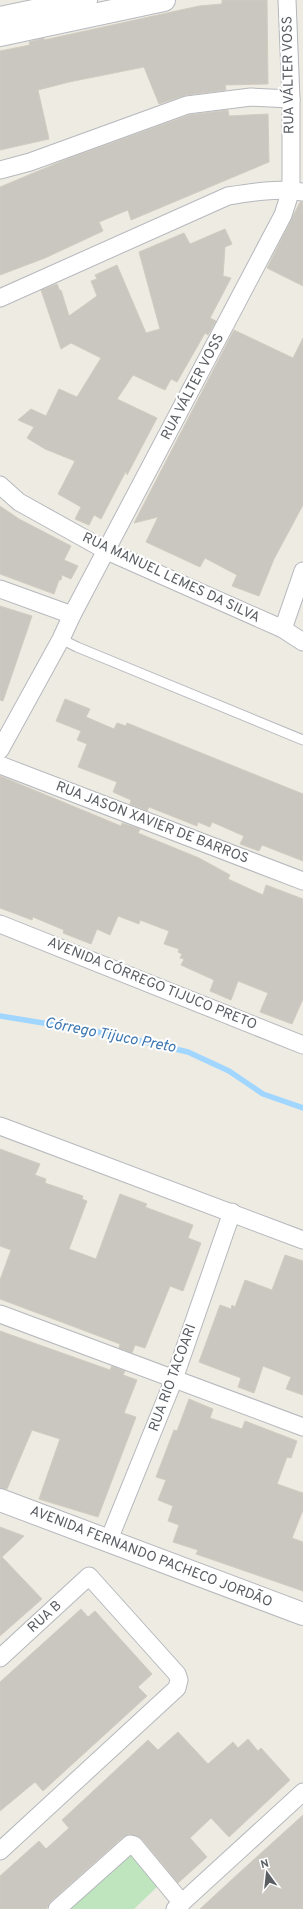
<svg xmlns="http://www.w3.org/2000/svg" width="303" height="1909" viewBox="0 0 303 1909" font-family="Overpass,sans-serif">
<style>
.green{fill:#bee5be}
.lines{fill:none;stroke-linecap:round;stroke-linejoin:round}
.stream{stroke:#a0d6ff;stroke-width:5.5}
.building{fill:#cac7c1;stroke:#d2ccc0}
.service-casing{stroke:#b5b8bd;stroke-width:11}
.minor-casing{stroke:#b5b8bd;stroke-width:19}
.tertiary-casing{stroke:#b5b8bd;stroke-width:24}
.secondary-casing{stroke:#b6b9bf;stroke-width:24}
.service{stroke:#fff;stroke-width:9}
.minor{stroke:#fff;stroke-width:17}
.tertiary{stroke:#fff;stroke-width:22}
.secondary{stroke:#fff;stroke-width:22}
.labels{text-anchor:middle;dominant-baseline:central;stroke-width:4;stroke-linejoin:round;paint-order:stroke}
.street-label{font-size:14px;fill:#5a5e63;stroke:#fff}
.water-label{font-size:15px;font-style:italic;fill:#3d77b1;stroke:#fff}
</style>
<rect width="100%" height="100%" fill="#edebe2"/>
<path class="green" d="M128,1849L160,1884L134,1909H63Z"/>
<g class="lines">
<path class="stream" d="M0,1016L111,1034L188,1052L229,1071L263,1094L303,1108"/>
</g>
<g class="building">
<path d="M222,0H267L268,84L225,85L226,90L186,95L159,104L144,67L69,82L38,90L49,139L0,150V51L30,45L29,42L44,38V40L199,6L222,4Z"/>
<path d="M228,110L229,116L268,114L269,162L131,220L128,210L99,222L103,231L45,258L0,275V187L67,159L189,115Z"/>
<path d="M300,202H303V286L267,268Z"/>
<path d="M225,229L232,244L225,247L223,276L231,278L210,318L216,321L208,335L205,333L177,382L171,379L165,390L133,375L117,399L157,418L127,475L126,471L101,519L94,515L89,525L75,519L81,507L58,494L75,461L45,449L27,438L34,427L18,420L31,409L46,416L59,389L77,397L101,358L71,343L61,349L41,290L57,284L60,291L61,290L69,316L97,296L91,281L97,279L95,275L117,265L146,333L160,329L139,252L184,233L190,244Z"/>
<path d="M234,330L293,358L303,338V505L274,559L259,596L232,586L237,575L205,558L200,567L146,542L158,517L134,523Z"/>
<path d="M0,506L19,519L71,546L64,560L78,566L71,579L62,575L61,580H59L54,594L0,574Z"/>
<path d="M0,606L32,616L3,701L0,700Z"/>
<path d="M65,699L90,709L86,717L114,729L117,723L126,726L127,723L303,794V861L262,845L259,851L240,844L244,836L212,822L210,827L198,822L197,826L149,807L147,811L130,804L131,800L113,792L117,782L78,767L87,744L77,740L81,731L56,721Z"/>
<path d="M0,776L121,826L122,823L140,829L138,833L199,858L230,875L228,879L263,895L266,885L303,899V999L292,1024L260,1012L268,993L238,981L231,1000L210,991L214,980L181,965L184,959L180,958L182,954L178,952L179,949L164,944L169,931L140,920L139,924L118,916L110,935L97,929L91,944L63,933L64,930L33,917L32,920L0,908Z"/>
<path d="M0,1149L40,1164L35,1175L46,1179L45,1183L83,1196L82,1199L87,1201L69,1249L96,1259L120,1194L147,1204L145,1207L193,1225L188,1238L201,1243L183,1291L170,1286L145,1348L135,1345L132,1353L119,1348L120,1344L0,1299V1280L11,1250L0,1246Z"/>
<path d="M285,1255L303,1261V1395L286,1389L291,1377L263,1366L254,1393L238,1387L241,1378L199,1362L220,1305L231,1309L232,1305L235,1307L245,1280L272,1290Z"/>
<path d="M0,1331L110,1370L112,1366L125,1371L123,1375L137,1380L124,1413L136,1417L98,1517L39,1499L60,1439L32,1430L7,1489L0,1488Z"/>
<path d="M189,1399L213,1409L210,1418L242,1429L245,1421L297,1441L291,1458L287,1457L277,1484L303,1493V1510L292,1538L303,1542V1591L196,1554L198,1550L173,1542L179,1525L168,1521L173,1506L158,1500L166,1480L156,1477L174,1430L177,1431Z"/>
<path d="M0,1527L24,1536L2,1557L42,1599L0,1636Z"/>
<path d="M81,1609L88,1617L95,1611L152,1674L138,1687L147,1696L43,1791L35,1782L0,1811V1682Z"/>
<path d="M178,1732L208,1764L233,1742L238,1748L248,1739L258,1751L261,1748L290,1780L229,1837L211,1818L190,1838L207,1857L178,1883L142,1839L129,1834L123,1837L50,1902L46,1909H0V1876L39,1841L46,1849L69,1828L62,1820L148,1740L158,1750Z"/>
<path d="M303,1815V1909H200L239,1873Z"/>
</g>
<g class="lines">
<g class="service-casing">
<path id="service" d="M61,639L77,647L303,740"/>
</g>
<g class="minor-casing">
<g id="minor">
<path d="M0,170L30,162L187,105L251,97L291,99"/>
<path d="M0,298L228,196C253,192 278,188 303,192"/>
<path d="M0,485L19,502L107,551L283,629L303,642"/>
<path d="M0,589L72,615"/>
<path d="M283,629L303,571"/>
<path d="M0,750L61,639L72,615L283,215L291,190V99L287,0"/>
<path d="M0,765L303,881"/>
<path d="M0,924L303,1045"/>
<path d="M0,1126L303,1240"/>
<path d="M0,1314L303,1427"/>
<path d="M108,1542L174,1379L232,1212"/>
<path d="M0,1658L89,1576L177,1674L179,1680L177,1688L0,1851"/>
<path d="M57,1909L130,1844L134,1845L182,1903"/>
<path d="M175,1909L303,1792"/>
</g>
</g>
<g class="tertiary-casing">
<path id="tertiary" d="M0,1500L303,1614"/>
</g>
<g class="secondary-casing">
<g id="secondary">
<path d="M0,18L86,0"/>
<path d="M0,35L164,0"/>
</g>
</g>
<use href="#service" class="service"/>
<use href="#minor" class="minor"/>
<use href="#tertiary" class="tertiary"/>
<use href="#secondary" class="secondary"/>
</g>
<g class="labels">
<g class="street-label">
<text transform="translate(289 75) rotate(-91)">RUA VÁLTER VOSS</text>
<text transform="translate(193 387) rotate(-62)">RUA VÁLTER VOSS</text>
<text transform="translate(171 578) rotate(25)">RUA MANUEL LEMES DA SILVA</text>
<text transform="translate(152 823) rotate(21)">RUA JASON XAVIER DE BARROS</text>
<text transform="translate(152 984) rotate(22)">AVENIDA CÓRREGO TIJUCO PRETO</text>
<text transform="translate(173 1378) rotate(-70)">RUA RIO TACOARI</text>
<text transform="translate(151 1557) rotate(21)">AVENIDA FERNANDO PACHECO JORDÃO</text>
<text transform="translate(45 1617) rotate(-42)">RUA B</text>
</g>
<g class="water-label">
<text transform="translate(110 1036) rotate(11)">Córrego Tijuco Preto</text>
</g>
</g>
<g transform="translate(267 1873) rotate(345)" stroke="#ffffff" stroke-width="3" paint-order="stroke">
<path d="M0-3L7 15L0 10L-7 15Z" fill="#5a5e63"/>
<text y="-6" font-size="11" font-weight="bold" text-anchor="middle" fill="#5a5e63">N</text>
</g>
</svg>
